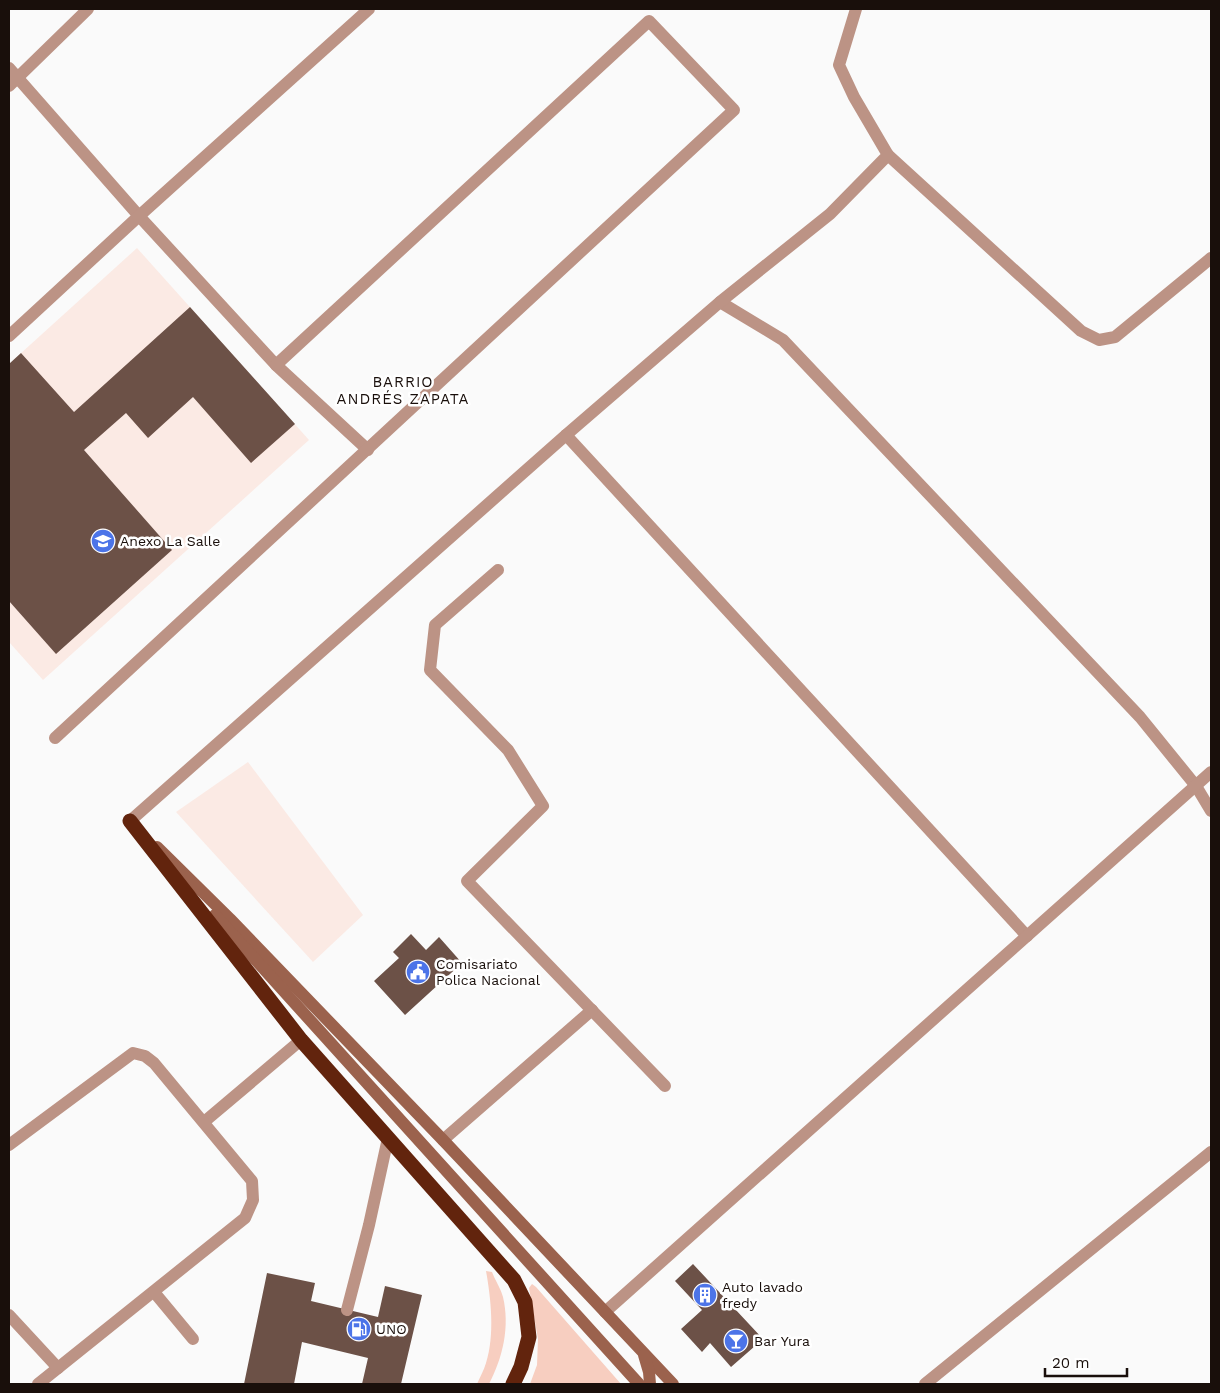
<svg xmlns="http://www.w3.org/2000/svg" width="1220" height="1393" viewBox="0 0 1220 1393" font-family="'Work Sans',sans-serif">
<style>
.built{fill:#fbeae4}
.green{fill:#f7cec0}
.building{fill:#6c5147}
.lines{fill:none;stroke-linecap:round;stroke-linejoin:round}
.lane{stroke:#bc9385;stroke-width:12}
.street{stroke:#bc9385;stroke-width:12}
.secondary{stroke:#9b624d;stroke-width:12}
.highway{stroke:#62240d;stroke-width:15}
.labels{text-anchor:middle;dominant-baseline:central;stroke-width:5;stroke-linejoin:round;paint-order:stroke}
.poi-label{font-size:14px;fill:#190f0b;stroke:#fff;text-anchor:start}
.neighbourhood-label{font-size:15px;letter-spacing:1px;fill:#190f0b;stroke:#fff}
</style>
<rect width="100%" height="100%" fill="#fafafa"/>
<g class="built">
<path d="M137,248L309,440L43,680L9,642V364Z"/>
<path d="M248,762L363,915L313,962L176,812Z"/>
</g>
<g class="green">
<path d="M486,1271L492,1272C495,1280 501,1289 503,1297C510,1327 503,1357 489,1384H477C480,1377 484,1370 486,1363C495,1335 491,1299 486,1271Z"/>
<path d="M532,1284L536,1287L621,1384H530L537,1365L538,1339L529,1288Z"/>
</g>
<g class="building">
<path d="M190,307L295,424L251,463L193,397L148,438L126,413L84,450L172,550L56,654L9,601V364L21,353L74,412Z"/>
<path d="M411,934L426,950L439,937L462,963L405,1015L374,981L399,958L393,952Z"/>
<path d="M693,1264L763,1339L731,1367L710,1343L702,1352L681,1329L702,1310L675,1281Z"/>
<path d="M267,1273L315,1283L311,1301L378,1317L385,1286L422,1295L401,1384H362L368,1358L302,1342L294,1384H244Z"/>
</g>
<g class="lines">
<g class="lane">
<path d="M888,155L1081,331L1099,340L1115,337L1211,258"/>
<path d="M498,570L435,625L430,670L508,750L543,806L467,881L665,1086"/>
<path d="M204,1122L301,1040"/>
<path d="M443,1140L592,1010"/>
<path d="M9,1145L133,1053L145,1056L154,1063L252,1181L253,1200L245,1218L38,1384"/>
<path d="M154,1292L193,1339"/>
<path d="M347,1310L369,1225L388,1138"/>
<path d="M9,1315L58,1368"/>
</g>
<g class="street">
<path d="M9,68L139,216L276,365L368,450"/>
<path d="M9,86L88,9"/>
<path d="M720,302L783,340L1140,717L1196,786L1211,811"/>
<path d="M9,336L139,216L369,9"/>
<path d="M566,435L1027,936"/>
<path d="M55,738L734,110L649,21L276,365"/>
<path d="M130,821L566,435L720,302L830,214L888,155L854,97L839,65L856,9"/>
<path d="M605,1312L1211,772"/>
<path d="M925,1384L1211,1152"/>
</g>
<g class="secondary">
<path d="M157,847L230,919L443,1140L673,1384"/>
<path d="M215,915L639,1384"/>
<path d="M644,1355L649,1372L650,1384"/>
</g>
<path class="highway" d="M130,821L301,1040L514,1280L525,1302L529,1337L521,1367L513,1384"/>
</g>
<defs>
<g id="school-disc" transform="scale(1.25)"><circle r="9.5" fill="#4c74e8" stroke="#fff"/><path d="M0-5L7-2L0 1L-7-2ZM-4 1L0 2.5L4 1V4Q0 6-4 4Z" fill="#fff"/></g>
<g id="civic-disc" transform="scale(1.25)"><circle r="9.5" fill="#4c74e8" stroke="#fff"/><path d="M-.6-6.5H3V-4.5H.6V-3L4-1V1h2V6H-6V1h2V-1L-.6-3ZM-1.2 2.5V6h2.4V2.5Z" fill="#fff"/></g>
<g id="building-disc" transform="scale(1.25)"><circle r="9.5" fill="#4c74e8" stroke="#fff"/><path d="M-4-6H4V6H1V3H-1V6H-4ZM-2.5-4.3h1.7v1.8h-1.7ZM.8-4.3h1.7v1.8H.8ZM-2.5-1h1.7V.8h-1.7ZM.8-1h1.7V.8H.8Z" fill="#fff"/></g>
<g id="fuel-disc" transform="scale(1.25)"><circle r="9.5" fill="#4c74e8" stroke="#fff"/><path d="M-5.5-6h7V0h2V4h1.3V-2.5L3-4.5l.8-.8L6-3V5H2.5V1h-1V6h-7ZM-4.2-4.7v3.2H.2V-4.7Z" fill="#fff"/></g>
<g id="bar-disc" transform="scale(1.25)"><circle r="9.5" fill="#4c74e8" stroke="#fff"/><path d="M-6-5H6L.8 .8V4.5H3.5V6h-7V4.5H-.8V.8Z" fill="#fff"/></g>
</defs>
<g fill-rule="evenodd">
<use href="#school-disc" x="103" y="541"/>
<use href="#civic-disc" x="418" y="972"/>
<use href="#building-disc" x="705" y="1295"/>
<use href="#fuel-disc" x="359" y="1329"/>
<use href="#bar-disc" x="736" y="1341"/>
</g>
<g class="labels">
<g class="poi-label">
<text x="120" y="541">Anexo La Salle</text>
<text x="436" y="964">Comisariato<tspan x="436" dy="16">Polica Nacional</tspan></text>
<text x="722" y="1287">Auto lavado<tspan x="722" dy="16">fredy</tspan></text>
<text x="376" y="1329">UNO</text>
<text x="754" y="1341">Bar Yura</text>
</g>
<g class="neighbourhood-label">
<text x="403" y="382">BARRIO<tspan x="403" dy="17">ANDRÉS ZAPATA</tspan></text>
</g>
</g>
<rect width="1220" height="1393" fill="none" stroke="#190f0b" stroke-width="20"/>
<path d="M1045 1368v8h82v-8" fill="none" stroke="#190f0b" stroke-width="2.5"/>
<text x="1052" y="1368" font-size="15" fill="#190f0b" stroke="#ffffff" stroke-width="4" paint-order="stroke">20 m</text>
</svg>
